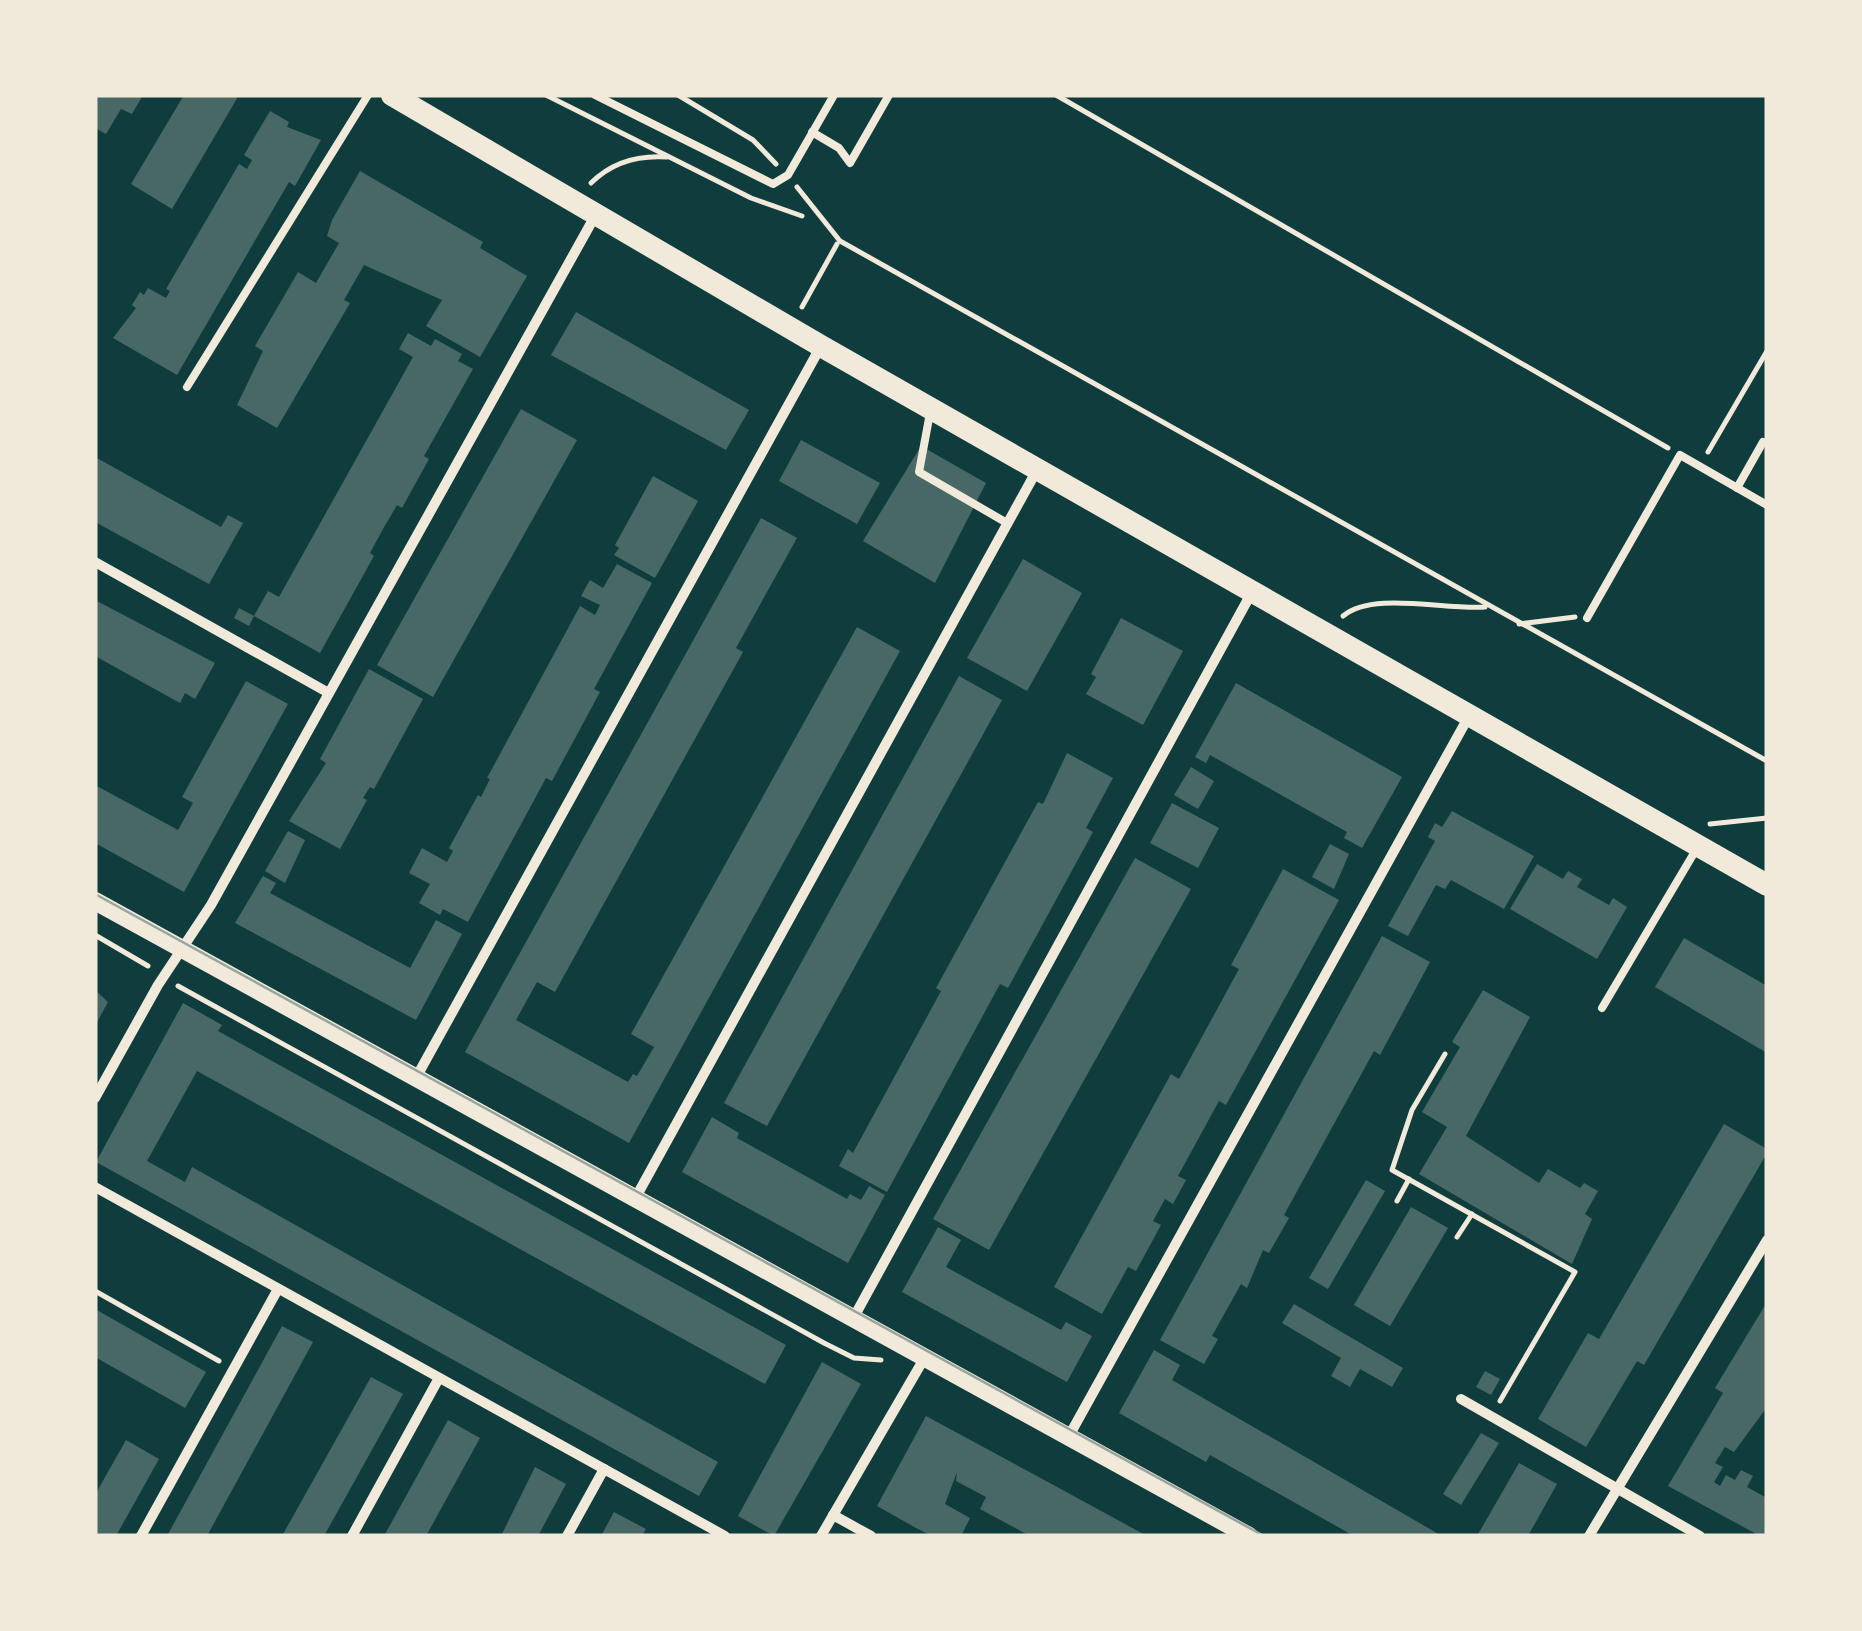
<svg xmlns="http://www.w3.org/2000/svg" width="1862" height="1631" viewBox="0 0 1862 1631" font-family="Inter,sans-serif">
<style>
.building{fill:#486865}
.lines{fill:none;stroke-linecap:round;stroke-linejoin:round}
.path{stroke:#f1e9da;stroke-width:5}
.service{stroke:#f1e9da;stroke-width:8}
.minor{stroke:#f1e9da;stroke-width:10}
.tertiary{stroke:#f1e9da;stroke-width:18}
.primary{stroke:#f1e9da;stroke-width:22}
.tram{stroke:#97a49c;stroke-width:2.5}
</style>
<rect width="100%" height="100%" fill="#0f3d3e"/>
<g class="building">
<path d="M95,95H143L132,114L121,109L106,134L95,128Z"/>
<path d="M184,95H239L172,209L131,184Z"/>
<path d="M270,111L289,122L287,127L321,140L295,186L289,182L177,375L113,338L136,308L132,305L140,292L144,295L148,288L166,298L170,291L166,289L239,164L247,169L252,160L244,155Z"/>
<path d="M360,171L483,242L480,248L527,276L480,357L426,326L442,300L364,265L344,300L350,303L277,428L237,405L263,351L255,346L298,272L316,283L339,243L327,236L332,220Z"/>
<path d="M576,312L749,410L726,450L551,355Z"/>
<path d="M408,333L431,346L435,339L462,354L458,361L473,369L424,456L429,459L402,508L397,505L383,529L370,553L374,556L320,653L254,616L249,626L234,618L239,608L254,616L268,591L279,597L413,357L399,349Z"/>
<path d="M521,409L577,440L433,697L377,665Z"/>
<path d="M801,440L880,483L857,524L779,481Z"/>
<path d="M921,446L986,483L935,583L863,541Z"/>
<path d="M95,457L221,527L228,515L243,523L209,584L95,522Z"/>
<path d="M653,476L698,501L655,578L614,555L619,548L615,545Z"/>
<path d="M761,518L797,538L736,648L743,652L555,992L537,982L516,1020L628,1082L633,1074L637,1076L654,1047L631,1034L857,627L900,651L629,1143L465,1052Z"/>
<path d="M1023,559L1082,593L1027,691L967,658Z"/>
<path d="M617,564L652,583L594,689L600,692L552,781L546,778L468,922L443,909L440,915L419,903L430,884L409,873L422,848L447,862L453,851L449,848L478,795L481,797L490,779L487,778L580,606L595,615L600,605L581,596L590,580L603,588Z"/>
<path d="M95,600L215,663L195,699L185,693L180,703L95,656Z"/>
<path d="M1121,618L1183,651L1143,725L1086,694L1096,677L1091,674Z"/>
<path d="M369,669L423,699L374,789L370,787L363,798L367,800L340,849L289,821L326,763L320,759Z"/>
<path d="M959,676L1002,700L767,1126L724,1103Z"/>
<path d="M246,681L288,704L184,892L95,843V785L178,830L193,803L182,797Z"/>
<path d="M1236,683L1402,777L1362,848L1344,838L1347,832L1210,755L1206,763L1195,757Z"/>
<path d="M1067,753L1113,778L1086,828L1093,832L1008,988L1000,984L887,1192L839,1166L848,1149L853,1153L941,991L936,988L1038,802L1043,804Z"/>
<path d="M1191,767L1214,781L1198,809L1174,795Z"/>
<path d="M1172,803L1219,828L1198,868L1150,843Z"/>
<path d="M1452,811L1534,856L1504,909L1451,880L1445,889L1436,885L1408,936L1388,926L1435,841L1428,837L1435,823L1442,827Z"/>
<path d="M288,831L305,840L285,883L265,871Z"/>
<path d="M1330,844L1349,854L1334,889L1312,877Z"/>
<path d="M1135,858L1191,889L989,1250L933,1219Z"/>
<path d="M1537,864L1563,879L1568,871L1582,879L1577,887L1609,905L1613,898L1627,907L1597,959L1510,909Z"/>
<path d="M1283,869L1339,900L1226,1105L1219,1101L1178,1176L1186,1180L1173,1204L1165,1199L1153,1221L1161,1225L1136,1271L1128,1267L1102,1314L1054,1287L1171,1074L1179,1079L1239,969L1231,965Z"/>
<path d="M263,876L276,883L270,893L410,968L436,920L462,934L416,1020L235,923Z"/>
<path d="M1382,936L1430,962L1380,1055L1374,1051L1284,1215L1289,1218L1269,1253L1263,1250L1247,1288L1241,1284L1212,1336L1218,1339L1204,1364L1160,1340Z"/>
<path d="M1684,938L1767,986V1053L1655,987Z"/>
<path d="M95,990L108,1002L95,1026Z"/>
<path d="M1483,990L1530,1017L1466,1136L1539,1183L1548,1169L1580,1188L1584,1183L1598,1191L1585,1214L1592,1219L1572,1264L1419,1174L1447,1127L1422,1112L1460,1047L1452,1042Z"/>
<path d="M183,1003L222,1025L218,1031L786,1345L765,1384L197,1071L147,1161L185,1182L192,1167L718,1462L699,1496L96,1162Z"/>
<path d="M712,1117L739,1133L737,1138L847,1199L850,1194L861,1200L869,1186L885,1195L848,1263L682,1172Z"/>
<path d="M1724,1124L1767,1149V1153L1644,1365L1637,1361L1586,1447L1538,1419L1588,1333L1599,1339Z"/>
<path d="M1366,1180L1385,1191L1328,1289L1309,1278Z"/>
<path d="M1411,1207L1448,1228L1390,1326L1354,1305Z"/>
<path d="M938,1227L961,1240L946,1267L1061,1330L1066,1322L1092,1336L1067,1382L902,1292Z"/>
<path d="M1767,1302V1407L1734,1452L1725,1447L1715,1463L1723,1467L1714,1482L1720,1486L1726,1475L1735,1480L1741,1470L1753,1476L1747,1487L1767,1498V1536H1760L1668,1486L1723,1393L1715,1388Z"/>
<path d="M1294,1304L1403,1368L1392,1387L1360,1369L1350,1387L1331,1376L1341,1358L1282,1323Z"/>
<path d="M95,1309L206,1372L185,1408L95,1357Z"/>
<path d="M282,1326L313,1342L207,1536H167Z"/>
<path d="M1154,1350L1180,1365L1172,1380L1442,1536H1354L1210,1455L1206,1462L1119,1413Z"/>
<path d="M822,1362L861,1384L774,1536L738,1516Z"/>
<path d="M1485,1371L1500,1379L1491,1395L1476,1387Z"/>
<path d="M371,1377L403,1394L324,1536H282Z"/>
<path d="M926,1416L1059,1488L1147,1536H1030L980,1509L986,1497L956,1481L957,1472L945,1504L970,1518L961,1536H932L916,1528L877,1506Z"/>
<path d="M448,1420L480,1438L426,1536H384Z"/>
<path d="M1481,1433L1499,1443L1461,1505L1443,1494Z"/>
<path d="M126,1440L159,1459L116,1536H95V1495Z"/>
<path d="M1519,1463L1557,1484L1528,1536H1477Z"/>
<path d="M535,1467L566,1484L538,1536H501Z"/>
<path d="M614,1512L646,1529L642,1536H601Z"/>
</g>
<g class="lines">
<g class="path">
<path d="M546,95L751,198L802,216"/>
<path d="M678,95L753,140L776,164"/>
<path d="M1056,95L1668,448"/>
<path d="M591,183C612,162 637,155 667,157"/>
<path d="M797,187L840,241L1767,761"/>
<path d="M802,307L837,244"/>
<path d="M1708,452L1767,351"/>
<path d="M1343,616C1372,591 1444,610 1485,607"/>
<path d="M1519,624L1575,617"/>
<path d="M1710,824L1767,818"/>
<path d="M95,935L148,966"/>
<path d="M178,986L824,1343L854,1358L881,1360"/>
<path d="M1445,1054L1412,1110L1392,1170L1575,1272L1500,1401"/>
<path d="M1397,1201L1409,1179"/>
<path d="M1457,1237L1472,1214"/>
<path d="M95,1291L219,1361"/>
</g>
<g class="service">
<path d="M595,95L773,184L788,175L834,95"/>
<path d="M812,132L839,148L850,163L889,95"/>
<path d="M187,387L368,95"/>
<path d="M930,413L919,472L1007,523"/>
<path d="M1737,488L1763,442"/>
<path d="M1587,618L1680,455L1767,505"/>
<path d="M1602,1008L1697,848"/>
</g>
<g class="minor">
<path d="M95,562L327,692"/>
<path d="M417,1076L821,346"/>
<path d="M95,1098L158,985L211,905L595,216"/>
<path d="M95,1187L725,1536"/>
<path d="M636,1197L1037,470"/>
<path d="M854,1317L1252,592"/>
<path d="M1461,1399L1700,1536"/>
<path d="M1069,1436L1469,716"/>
<path d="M833,1515L871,1536"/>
<path d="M141,1536L278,1289"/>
<path d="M352,1536L439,1378"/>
<path d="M567,1536L604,1469"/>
<path d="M821,1536L925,1357"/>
<path d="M1589,1536L1767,1240"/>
</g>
<path class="tertiary" d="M95,901L1249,1536"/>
<path class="primary" d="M392,95L821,346L1767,885"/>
<path class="tram" d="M95,894L1264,1536"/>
</g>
<rect width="1862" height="1631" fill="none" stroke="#f1e9da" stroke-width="195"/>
</svg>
